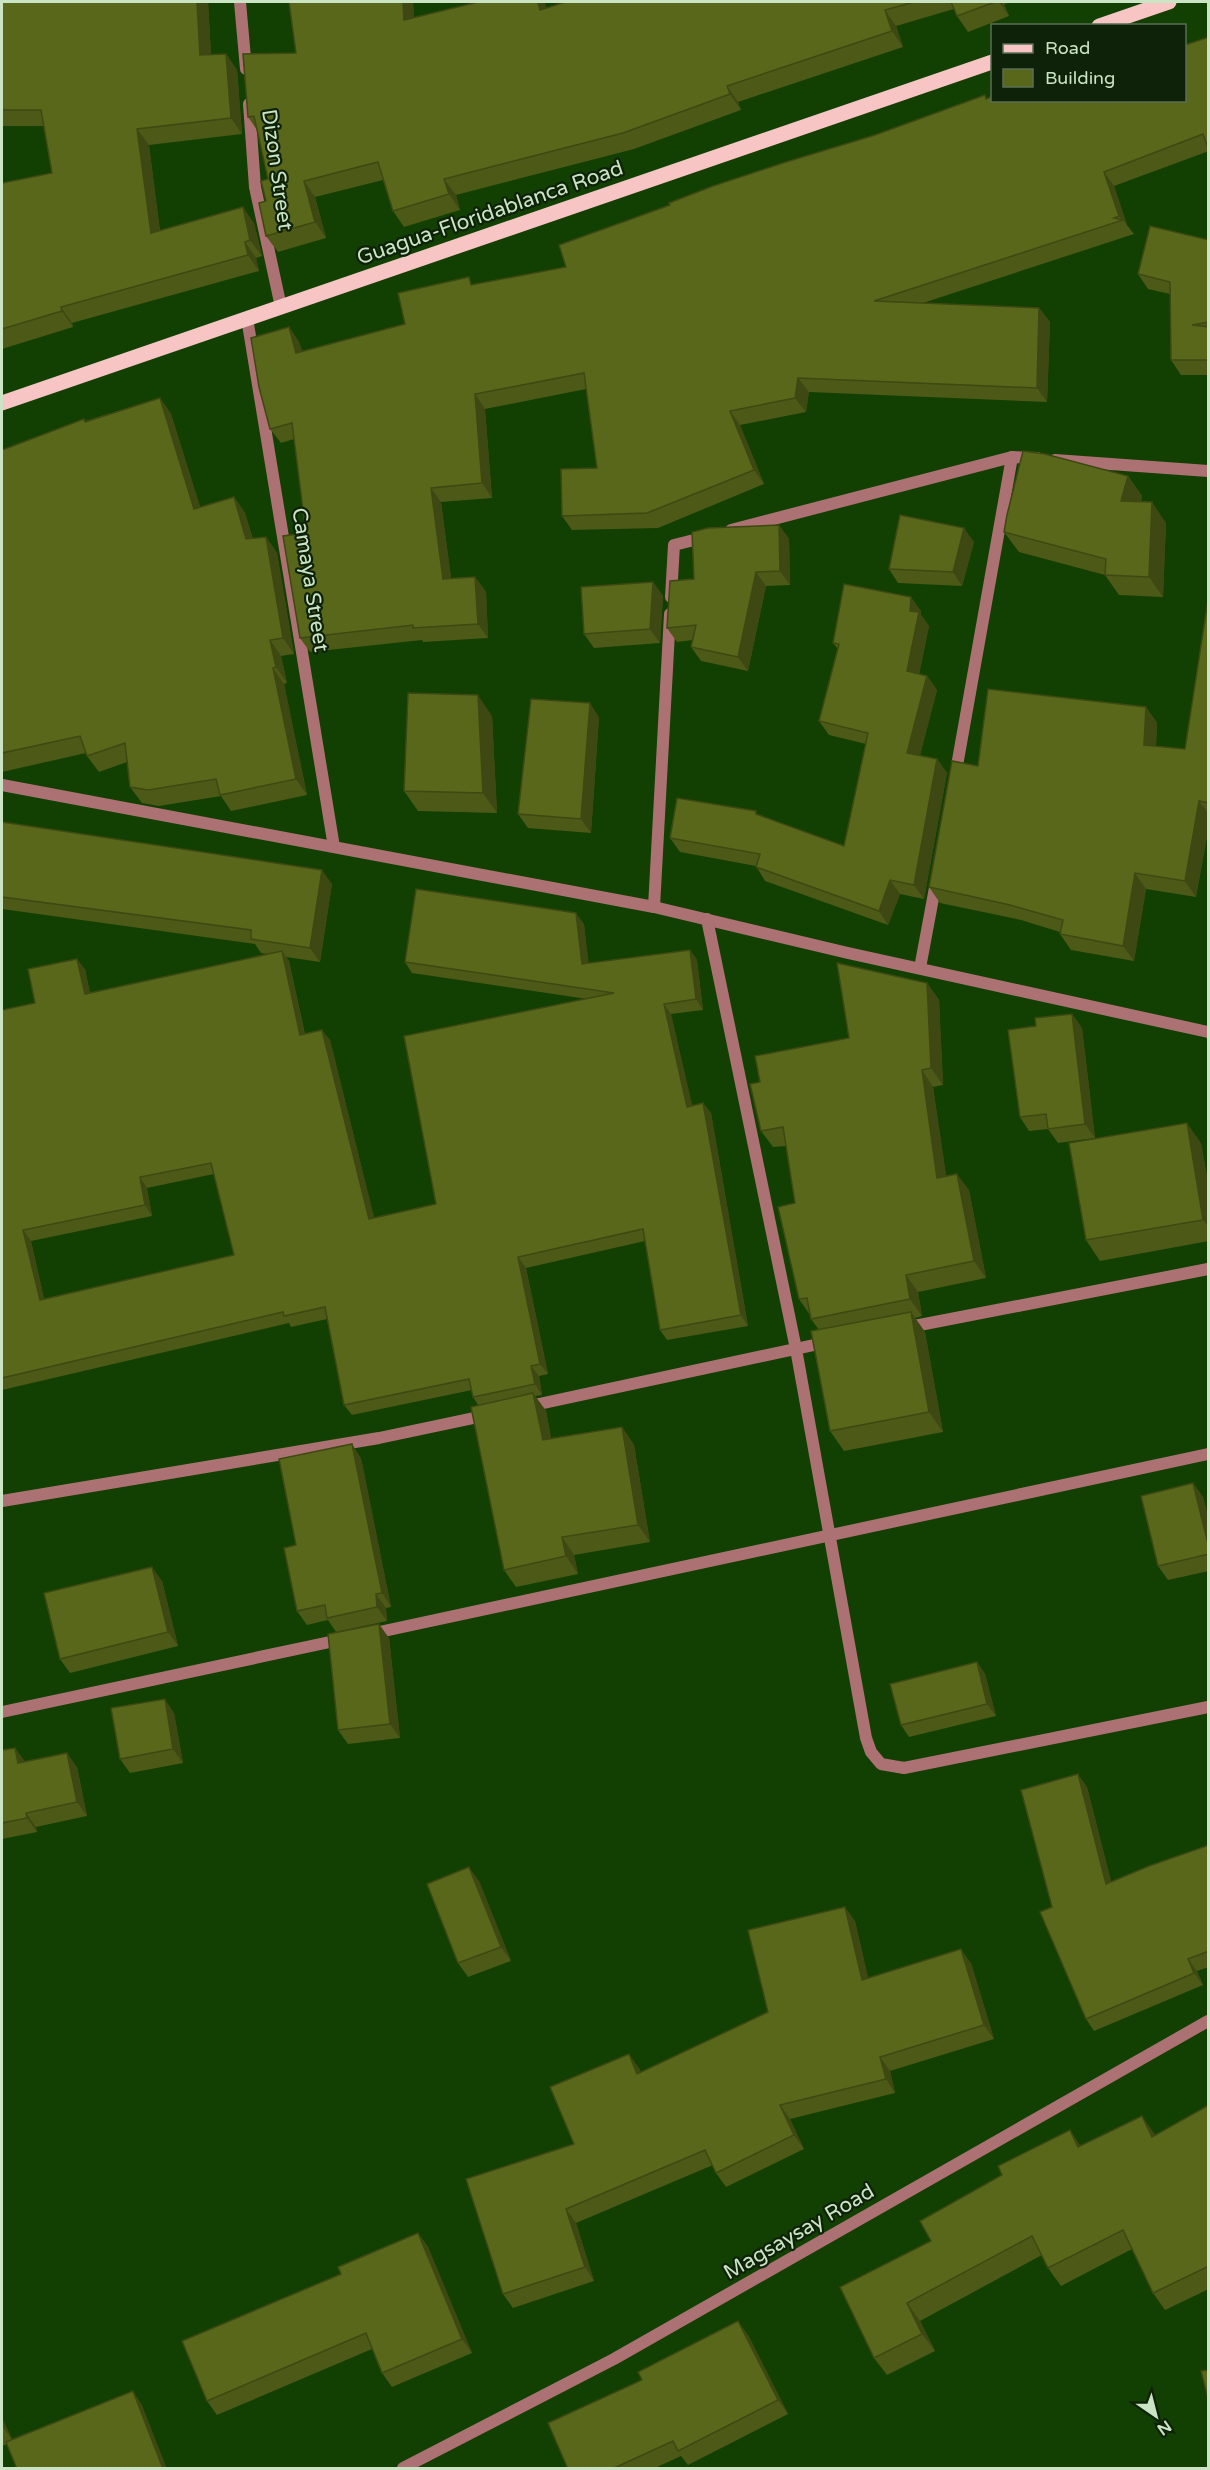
<svg xmlns="http://www.w3.org/2000/svg" width="1210" height="2470" viewBox="0 0 1210 2470" font-family="'Varela Round',sans-serif">
<style>
.lines{fill:none;stroke-linecap:round;stroke-linejoin:round}
.minor{stroke:#ac7172;stroke-width:12}
.primary{stroke:#f6c5c4;stroke-width:15}
.wall{fill:#4d5916;fill-rule:evenodd}
.shaded-wall{fill:#3e4812}
.building{fill:#59671a;stroke:#3e4812;stroke-width:1.5;fill-rule:evenodd}
.labels{text-anchor:middle;dominant-baseline:central;stroke-width:4.5;stroke-linejoin:round;paint-order:stroke}
.street-label{font-size:21px;fill:#cae4c4;stroke:#0e2109}
</style>
<rect width="100%" height="100%" fill="#123f02"/>
<g class="lines">
<g class="minor">
<path d="M240,2L246,69"/>
<path d="M249,104L255,187L281,307"/>
<path d="M247,318L334,847"/>
<path d="M1055,460L1208,471"/>
<path d="M731,530L1012,457L1037,458"/>
<path d="M671,597L674,545L706,537"/>
<path d="M955,777L1012,457"/>
<path d="M2,785L654,907L848,953L1208,1032"/>
<path d="M654,907L670,614"/>
<path d="M707,919L796,1349L866,1738L871,1752L881,1764L904,1768L1208,1707"/>
<path d="M920,968L937,877"/>
<path d="M904,1328L1208,1269"/>
<path d="M525,1407L828,1342"/>
<path d="M2,1501L379,1438L488,1415"/>
<path d="M370,1634L1208,1454"/>
<path d="M2,1712L344,1639"/>
<path d="M403,2468L614,2359L1208,2021"/>
</g>
<g class="primary">
<path d="M1099,26L1169,2"/>
<path d="M2,403L992,62"/>
</g>
</g>
<g class="wall">
<path d="M2,2H208L211,55L226,54L237,70L242,134L149,145L160,231L254,223L262,256L256,258L259,271L72,323L73,327L2,349V183L52,173L44,126H2Z"/>
<path d="M289,2H413L414,18L545,3L546,8L565,2H1014L1004,4L1009,16L968,32L957,16L954,9L896,26L903,47L738,102L741,110L634,149L456,195L460,210L404,227L393,211L383,180L315,197L326,238L278,252L266,236V201L268,179L257,130L248,117L296,53Z"/>
<path d="M1185,45L1209,151L1114,186L1127,225L1134,234L923,303L1039,308L1050,322L1047,402L809,392L806,412L740,425L764,484L658,528L572,530L562,516L597,468L586,389L485,409L492,498L441,502L451,578L475,577L486,592L488,638L423,642L422,640L310,652L300,638L306,533L294,439L281,443L270,429L289,327L299,342L302,351L405,324L474,284L566,267L875,135L987,98L1185,100Z"/>
<path d="M1209,240V375H1181L1171,360L1170,294L1148,289L1138,274Z"/>
<path d="M160,398L171,414L200,507L234,497L245,513L253,539L266,537L277,553L294,654L281,656L287,683L284,684L307,795L231,811L221,796L159,806L142,803L130,787L127,762L99,772L87,756L86,753L2,772V450L85,421Z"/>
<path d="M1128,476L1142,496L1141,502L1166,523L1163,597L1119,595L1105,575L1019,552L1004,532Z"/>
<path d="M779,525L789,539L790,585L766,586L748,671L701,661L691,647L693,640L677,642L667,628L694,579Z"/>
<path d="M974,542L962,586L898,583L889,569Z"/>
<path d="M653,582L663,596L660,643L594,648L584,634Z"/>
<path d="M1209,594V825L1196,897L1146,889L1134,961L1071,950L1060,934V932L1021,920L940,903L929,887L978,766L1146,707L1157,723L1156,747L1185,749Z"/>
<path d="M921,611V615L929,626L919,674L927,676L937,690L920,755L937,759L947,773L924,899L900,894L888,925L765,881L756,866L680,852L670,838L759,815L844,846L866,744L829,735L819,721L838,649L833,643Z"/>
<path d="M492,716L497,813L418,811L404,791Z"/>
<path d="M599,717L591,833L528,828L518,814Z"/>
<path d="M2,822L332,884L320,962L286,957L289,961L305,1034L330,1040L374,1218L436,1204L587,999L412,973L405,962L584,924L588,963L690,950L697,960L703,1010L671,1014L692,1106L703,1103L711,1113L748,1326L667,1340L660,1330L645,1241L526,1268L548,1374L539,1376L542,1395L535,1396L546,1411L551,1438L622,1427L634,1445L650,1542L574,1555L578,1574L516,1587L504,1570L478,1405L473,1397L472,1390L352,1415L344,1405L327,1319L291,1327L289,1323L2,1390V1010L35,1003L85,969L90,993L267,954L261,953L255,944L2,909ZM214,1174L234,1255L44,1299L31,1241L152,1216L147,1188Z"/>
<path d="M927,983L939,1000L943,1085L933,1087L946,1176L969,1190L986,1278L918,1292L922,1316L915,1318L925,1332L943,1432L844,1451L830,1431L819,1330L811,1319L810,1315L799,1299L795,1203L786,1146L773,1147L761,1131L760,1082L849,1038Z"/>
<path d="M1072,1014L1082,1028L1095,1138L1058,1143L1048,1129L1029,1131L1020,1117L1036,1026Z"/>
<path d="M1201,1143L1209,1188V1241L1100,1261L1086,1240Z"/>
<path d="M361,1458L391,1607L386,1608L387,1621L336,1632L328,1620L307,1625L297,1611L296,1545Z"/>
<path d="M1193,1483L1203,1497L1209,1520V1571L1168,1580L1158,1566Z"/>
<path d="M162,1581L178,1646L70,1673L60,1659Z"/>
<path d="M389,1638L400,1738L348,1744L338,1730Z"/>
<path d="M977,1662L985,1674L996,1716L909,1737L901,1725Z"/>
<path d="M174,1713L183,1763L130,1773L120,1759Z"/>
<path d="M15,1748L25,1762L77,1767L87,1816L36,1827L37,1832L2,1839V1750Z"/>
<path d="M1087,1787L1111,1882L1209,1845V1967L1197,1971L1203,1985L1094,2031L1086,2019L1052,1907Z"/>
<path d="M479,1881L511,1961L468,1977L458,1963Z"/>
<path d="M855,1921L868,1978L971,1963L994,2039L890,2071L895,2093L790,2119L804,2149L726,2187L716,2173L713,2165L576,2223L594,2281L513,2308L503,2294L574,2144L639,2068L641,2072L768,2012Z"/>
<path d="M1209,2105V2289L1165,2310L1153,2293L1132,2249L1061,2286L1048,2268L1042,2255L920,2321L935,2351L887,2375L874,2358L931,2241L1002,2175L1070,2130L1080,2146L1155,2135Z"/>
<path d="M418,2233L428,2247L472,2353L392,2387L382,2373L372,2349L217,2415L207,2401L341,2274Z"/>
<path d="M748,2335L788,2414L688,2465L681,2456L653,2469H568Z"/>
<path d="M142,2405L7,2444L2,2446V2418L12,2439Z"/>
</g>
<g class="shaded-wall">
<path d="M197,2H208L212,71L200,55Z"/>
<path d="M403,2H413L415,36L404,20Z"/>
<path d="M538,2H544L545,3L551,26L540,10Z"/>
<path d="M999,2H1002L1009,16Z"/>
<path d="M885,10L896,26L903,47L892,31Z"/>
<path d="M226,54L237,70L242,134L231,118Z"/>
<path d="M727,86L738,102L741,110L730,94Z"/>
<path d="M137,129L149,145L162,249L151,233Z"/>
<path d="M1104,172L1114,186L1127,225L1123,220H1122L1119,216Z"/>
<path d="M444,179L456,195L460,210L449,194Z"/>
<path d="M304,181L315,197L326,238L315,222Z"/>
<path d="M243,207L254,223L262,256L250,240Z"/>
<path d="M245,242L256,258L259,271L248,255Z"/>
<path d="M61,307L72,323L73,327L62,311Z"/>
<path d="M1039,308L1050,322L1047,402L1037,388Z"/>
<path d="M289,327L299,342L306,367L296,353Z"/>
<path d="M798,378L809,392L806,412L795,398Z"/>
<path d="M475,394L485,409L492,498L482,483Z"/>
<path d="M160,398L171,414L206,525L194,509Z"/>
<path d="M730,411L740,425L764,484L754,470Z"/>
<path d="M1128,476L1142,496L1135,521L1121,501Z"/>
<path d="M431,488L441,502L453,593L443,579Z"/>
<path d="M234,497L245,513L257,555L246,539Z"/>
<path d="M1152,502L1166,523L1163,597L1149,577Z"/>
<path d="M779,525L789,539L790,585L780,571Z"/>
<path d="M964,528L974,542L962,586L953,572Z"/>
<path d="M266,537L277,553L294,654L283,638Z"/>
<path d="M756,572L766,586L748,671L738,657Z"/>
<path d="M475,577L486,592L488,638L478,624Z"/>
<path d="M653,582L663,596L660,643L650,629Z"/>
<path d="M911,597L921,611V615L929,626L917,685L907,671L910,611Z"/>
<path d="M270,640L281,656L287,683L276,667Z"/>
<path d="M273,668L284,684L307,795L296,779Z"/>
<path d="M927,676L937,690L917,767L907,753Z"/>
<path d="M478,695L492,716L497,813L483,793Z"/>
<path d="M590,703L599,717L591,833L581,819Z"/>
<path d="M1146,707L1157,723L1155,761L1144,745Z"/>
<path d="M937,759L947,773L924,899L914,885Z"/>
<path d="M1199,801L1209,814V825L1196,897L1185,881Z"/>
<path d="M322,870L332,884L320,962L310,948Z"/>
<path d="M1135,873L1146,889L1134,961L1123,946Z"/>
<path d="M890,880L900,894L888,925L879,911Z"/>
<path d="M576,913L584,924L590,974L582,964Z"/>
<path d="M690,950L697,960L703,1010L696,999Z"/>
<path d="M282,951L289,961L307,1046L300,1035Z"/>
<path d="M77,959L85,969L92,1005L85,994Z"/>
<path d="M927,983L939,1000L943,1085L931,1068Z"/>
<path d="M664,1004L671,1014L695,1117L687,1107Z"/>
<path d="M1072,1014L1082,1028L1095,1138L1085,1124Z"/>
<path d="M322,1030L330,1040L377,1229L369,1219Z"/>
<path d="M922,1070L933,1087L949,1195L937,1178Z"/>
<path d="M703,1103L711,1113L748,1326L741,1315Z"/>
<path d="M1187,1123L1201,1143L1209,1188V1227L1203,1220Z"/>
<path d="M957,1174L969,1190L986,1278L974,1261Z"/>
<path d="M140,1177L147,1188L152,1216L145,1205Z"/>
<path d="M23,1230L31,1241L47,1311L40,1300Z"/>
<path d="M518,1257L526,1268L548,1374L540,1364Z"/>
<path d="M906,1275L918,1292L922,1316L910,1299Z"/>
<path d="M911,1312L925,1332L943,1432L929,1412Z"/>
<path d="M531,1366L539,1376L542,1395L535,1384Z"/>
<path d="M533,1393L546,1411L555,1457L543,1440Z"/>
<path d="M622,1427L634,1445L650,1542L638,1525Z"/>
<path d="M352,1444L361,1458L391,1607L382,1593Z"/>
<path d="M1193,1483L1203,1497L1209,1520V1548Z"/>
<path d="M562,1537L574,1555L578,1574L566,1556Z"/>
<path d="M152,1567L162,1581L178,1646L168,1632Z"/>
<path d="M376,1594L386,1608L387,1621L377,1607Z"/>
<path d="M379,1624L389,1638L400,1738L390,1724Z"/>
<path d="M977,1662L985,1674L996,1716L987,1704Z"/>
<path d="M165,1699L174,1713L183,1763L173,1749Z"/>
<path d="M15,1748L25,1762L18,1763Z"/>
<path d="M67,1753L77,1767L87,1816L77,1802Z"/>
<path d="M1078,1774L1087,1787L1115,1896L1106,1884Z"/>
<path d="M26,1813L36,1827L37,1832L27,1818Z"/>
<path d="M469,1867L479,1881L511,1961L501,1947Z"/>
<path d="M845,1907L855,1921L872,1994L862,1980Z"/>
<path d="M961,1949L971,1963L994,2039L984,2025Z"/>
<path d="M1188,1959L1197,1971L1203,1985L1194,1973Z"/>
<path d="M629,2054L639,2068L647,2088L637,2074Z"/>
<path d="M880,2057L890,2071L895,2093L886,2079Z"/>
<path d="M780,2105L790,2119L804,2149L794,2135Z"/>
<path d="M1142,2116L1154,2133L1164,2154L1152,2137Z"/>
<path d="M1070,2130L1082,2148L1078,2147Z"/>
<path d="M566,2209L576,2223L594,2281L585,2267Z"/>
<path d="M418,2233L428,2247L472,2353L462,2339Z"/>
<path d="M907,2303L920,2321L935,2351L922,2334Z"/>
<path d="M738,2321L748,2335L788,2414L778,2400Z"/>
<path d="M133,2391L142,2405L167,2469H163Z"/>
<path d="M2,2418L13,2441L3,2427L2,2425Z"/>
</g>
<g class="building">
<path d="M2,2H197L200,55L226,54L231,118L137,129L151,233L243,207L250,240L245,242L248,255L61,307L62,311L2,329V183L52,173L41,110H2Z"/>
<path d="M289,2H403L404,20L478,2H538L540,10L565,2H914L885,10L892,31L727,86L730,94L623,133L444,179L449,194L393,211L378,162L304,181L315,222L266,236L259,203L266,201L261,181L268,179L254,116L248,117L243,54L296,53Z"/>
<path d="M951,2H995L957,16Z"/>
<path d="M1209,37V151L1203,134L1104,172L1119,216L1114,218L1123,220L874,301L1039,308L1037,388L798,378L795,398L730,411L754,470L647,513L562,516L561,469L597,468L584,373L475,394L482,483L431,488L443,579L475,577L478,624L413,628V625L300,638L283,536L306,533L292,423L270,429L259,387L251,338L289,327L296,353L405,324L398,293L469,277L471,285L566,267L559,245L670,205L669,203L713,186L786,162L875,135L985,95L986,99L993,96V100H1185V45Z"/>
<path d="M1150,226L1209,240V322L1192,325L1209,327V360H1171L1170,282L1138,274Z"/>
<path d="M160,398L194,509L234,497L246,539L266,537L283,638L270,640L276,667L273,668L296,779L220,795L216,779L148,790L130,787L125,743L87,756L80,736L2,753V450L84,419L85,422Z"/>
<path d="M1023,451L1045,454L1128,476L1121,501L1152,502L1149,577L1105,575L1106,559L1004,532L1007,515Z"/>
<path d="M900,515L964,528L953,572L889,569Z"/>
<path d="M779,525L780,571L756,572L738,657L691,647L696,625L667,628L670,581L694,579L692,532L708,528Z"/>
<path d="M653,582L650,629L584,634L581,587Z"/>
<path d="M844,584L911,597L910,611L919,612L907,671L927,676L907,753L937,759L914,885L890,880L879,911L756,867L760,854L670,838L677,798L756,811V814L844,846L868,733L819,721L839,644L833,643Z"/>
<path d="M1209,594V803L1199,801L1185,881L1135,873L1123,946L1060,934L1063,920L1010,905L929,887L952,761L978,766L988,689L1146,707L1144,745L1185,749Z"/>
<path d="M408,693L478,695L483,793L404,791Z"/>
<path d="M531,699L590,703L581,819L518,814Z"/>
<path d="M2,822L322,870L310,948L251,939V930L2,897Z"/>
<path d="M416,889L576,913L582,964L690,950L696,999L664,1004L687,1107L703,1103L741,1315L660,1330L643,1229L518,1257L540,1364L531,1366L535,1384L473,1397L469,1379L344,1405L325,1307L284,1316L283,1312L2,1378V1010L35,1003L28,969L77,959L85,994L282,951L300,1035L322,1030L369,1219L436,1204L404,1036L614,993L405,962ZM211,1163L234,1255L40,1300L23,1230L145,1205L140,1177Z"/>
<path d="M837,963L927,983L931,1068L922,1070L937,1178L957,1174L974,1261L906,1275L910,1299L811,1319L807,1298L799,1299L778,1207L795,1203L783,1127L761,1131L750,1084L760,1082L755,1056L849,1038Z"/>
<path d="M1072,1014L1085,1124L1048,1129L1046,1114L1020,1117L1008,1030L1036,1026L1035,1018Z"/>
<path d="M1187,1123L1203,1220L1086,1240L1069,1143Z"/>
<path d="M911,1312L929,1412L830,1431L811,1331Z"/>
<path d="M533,1393L543,1440L622,1427L638,1525L562,1537L566,1556L504,1570L471,1407Z"/>
<path d="M352,1444L382,1593L376,1594L377,1607L327,1618L325,1605L297,1611L284,1548L296,1545L279,1459Z"/>
<path d="M1193,1483L1209,1548V1554L1158,1566L1141,1496Z"/>
<path d="M152,1567L168,1632L60,1659L44,1593Z"/>
<path d="M379,1624L390,1724L338,1730L328,1634Z"/>
<path d="M977,1662L987,1704L901,1725L890,1684Z"/>
<path d="M165,1699L173,1749L120,1759L111,1708Z"/>
<path d="M15,1748L18,1763L67,1753L77,1802L26,1813L27,1818L2,1823V1750Z"/>
<path d="M1078,1774L1106,1884L1149,1866L1209,1845V1951L1188,1959L1194,1973L1086,2019L1040,1912L1052,1907L1021,1790Z"/>
<path d="M469,1867L501,1947L458,1963L427,1884Z"/>
<path d="M845,1907L862,1980L961,1949L984,2025L880,2057L886,2079L780,2105L794,2135L716,2173L705,2150L566,2209L585,2267L503,2294L466,2179L574,2144L550,2087L629,2054L637,2074L768,2012L748,1930Z"/>
<path d="M1209,2105V2266L1153,2293L1123,2230L1048,2268L1032,2236L907,2303L922,2334L874,2358L840,2287L931,2241L920,2221L1002,2175L998,2166L1070,2130L1078,2147L1142,2116L1152,2137Z"/>
<path d="M418,2233L462,2339L382,2373L366,2333L207,2401L182,2341L341,2274L338,2267Z"/>
<path d="M738,2321L778,2400L678,2451L673,2441L612,2469H568L548,2423L642,2380L638,2372Z"/>
<path d="M1209,2370V2402L1201,2371Z"/>
<path d="M133,2391L163,2469H17L6,2442Z"/>
</g>
<g class="labels">
<g class="street-label">
<text transform="translate(277 170) rotate(82)">Dizon Street</text>
<text transform="translate(490 213) rotate(-19)">Guagua-Floridablanca Road</text>
<text transform="translate(310 580) rotate(81)">Camaya Street</text>
<text transform="translate(799 2232) rotate(-30)">Magsaysay Road</text>
</g>
</g>
<rect width="1210" height="2470" fill="none" stroke="#cae4c4" stroke-width="6"/>
<rect x="991" y="24" width="195" height="78" fill="#0e2109" stroke="#596f54" stroke-width="1.5"/>
<rect x="1003" y="44" width="30" height="9" fill="#f6c5c4" stroke="#596f54" stroke-width="1.5"/>
<text x="1045" y="54" font-size="18" fill="#cae4c4">Road</text>
<rect x="1003" y="69" width="30" height="18" fill="#59671a" stroke="#596f54" stroke-width="1.5"/>
<text x="1045" y="84" font-size="18" fill="#cae4c4">Building</text>
<g transform="translate(1156 2416) rotate(145)" stroke="#0e2109" stroke-width="4.5" paint-order="stroke">
<path d="M0-4.5L10 22L0 15L-10 22Z" fill="#cae4c4"/>
<text y="-9" font-size="16" font-weight="bold" text-anchor="middle" fill="#cae4c4">N</text>
</g>
</svg>
